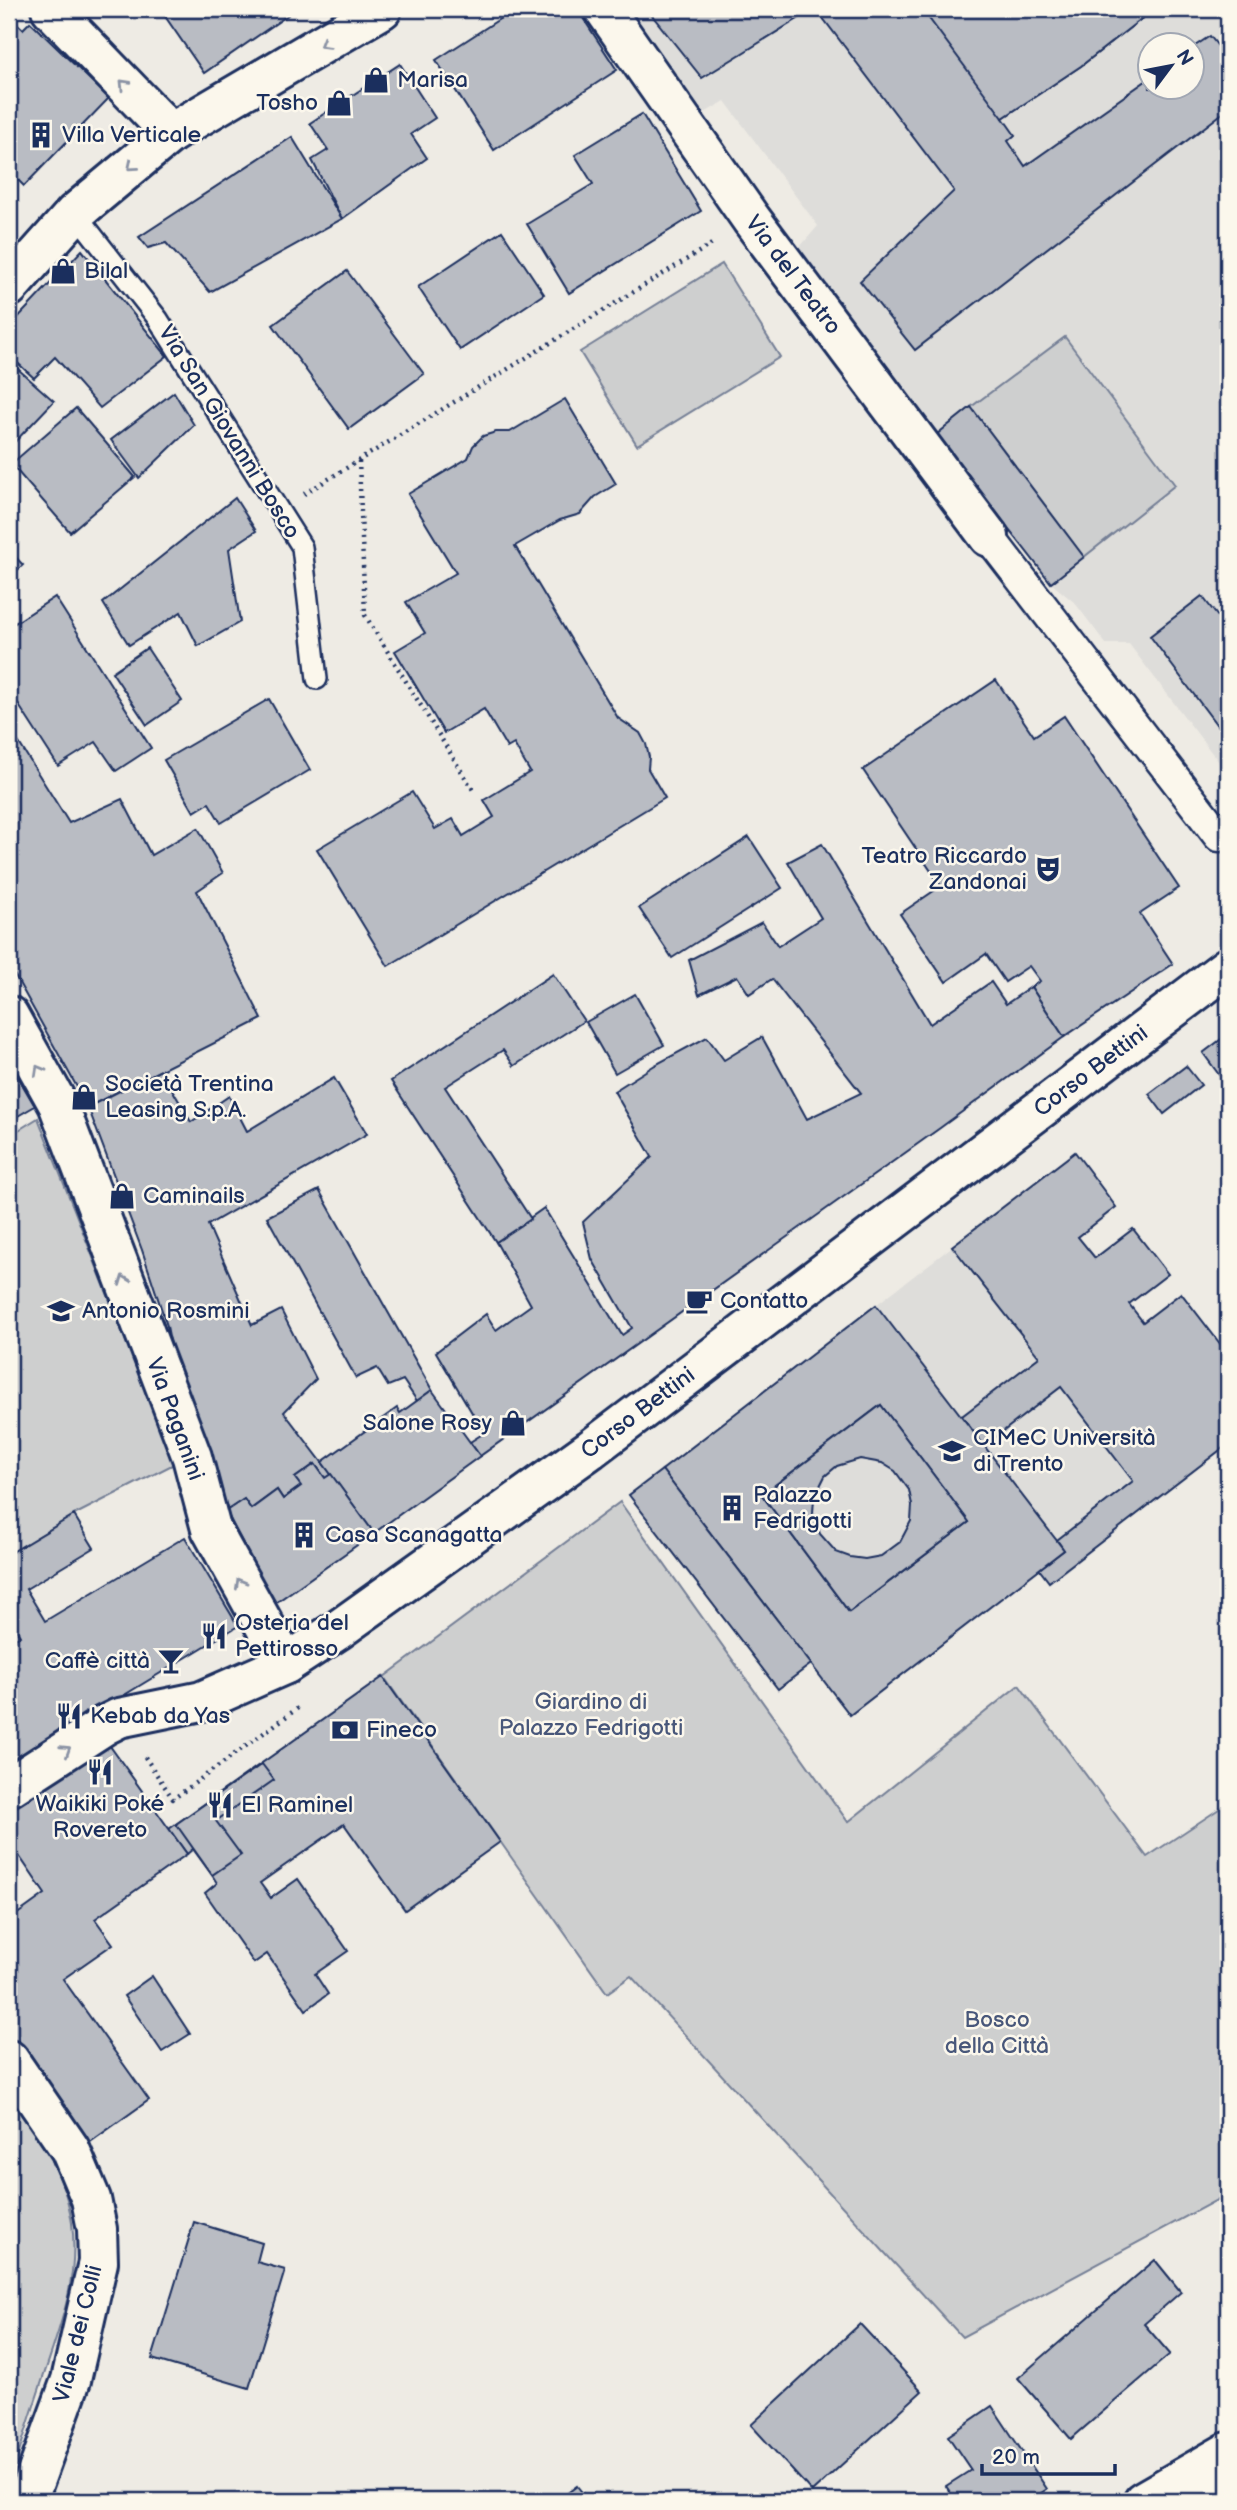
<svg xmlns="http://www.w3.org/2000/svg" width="1237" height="2510" viewBox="0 0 1237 2510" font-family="'Balsamiq Sans',sans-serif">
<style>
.built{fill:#deddda;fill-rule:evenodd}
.green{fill:#cecfcf;stroke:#747f96;stroke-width:2}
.building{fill:#b9bcc3;stroke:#1b2f5e;stroke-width:2;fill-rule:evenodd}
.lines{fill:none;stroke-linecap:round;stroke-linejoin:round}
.service-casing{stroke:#1b2f5e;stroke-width:24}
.pedestrian-casing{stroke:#1b2f5e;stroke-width:35}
.minor-casing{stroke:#1b2f5e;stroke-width:44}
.secondary-casing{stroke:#1b2f5e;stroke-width:44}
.path{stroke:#1b2f5e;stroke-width:4.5;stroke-dasharray:2 5;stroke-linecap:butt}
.service{stroke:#fbf7ec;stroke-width:19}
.pedestrian{stroke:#fbf7ec;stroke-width:30}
.minor{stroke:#fbf7ec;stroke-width:38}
.secondary{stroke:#fbf7ec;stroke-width:38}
.oneway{stroke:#8b93a5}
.labels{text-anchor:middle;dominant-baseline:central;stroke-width:5;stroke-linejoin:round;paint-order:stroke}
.poi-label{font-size:23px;fill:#1b2f5e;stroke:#fbf7ec;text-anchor:start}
.street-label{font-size:23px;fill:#1b2f5e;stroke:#fbf7ec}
.park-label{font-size:23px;fill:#48577a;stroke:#fbf7ec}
</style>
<rect width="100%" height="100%" fill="#eeebe4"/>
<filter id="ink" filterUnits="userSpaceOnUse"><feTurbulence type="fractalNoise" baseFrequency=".0143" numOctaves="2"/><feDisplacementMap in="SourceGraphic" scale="14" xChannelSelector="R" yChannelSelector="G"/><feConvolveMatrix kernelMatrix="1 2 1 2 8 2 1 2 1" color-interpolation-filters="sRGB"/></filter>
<g filter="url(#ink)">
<g class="built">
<path d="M623,9H1228V774L1129,644H1106L1075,603L1051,583L936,435L799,248L818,226L725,101L701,115ZM1150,46H1192V88H1150Z"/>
<path d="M1036,1182L1175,1364L1214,1335L1228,1354V1455L1223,1448L1049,1582L1038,1570L811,1664L778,1689L629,1495Z"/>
</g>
<g class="green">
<path d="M722,264L780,357L637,445L580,352Z"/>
<path d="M1065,337L1175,485L1084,557L971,407Z"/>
<path d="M38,1118L152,1407L176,1463L74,1515L9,1554V1136Z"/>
<path d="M620,1502L848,1822L1019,1685L1147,1857L1228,1803V2194L962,2337L631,1976L607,1993L384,1677Z"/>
<path d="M9,2090C37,2129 65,2174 72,2223C79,2280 60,2326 43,2378C31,2414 20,2449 9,2485Z"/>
</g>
<g class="building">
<path d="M160,9H284L288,15L204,73Z"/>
<path d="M515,9H577L617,70L494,150L436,60Z"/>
<path d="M647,9H814L702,78Z"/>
<path d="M816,9H1154L1081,66L1003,118L1015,135L1008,141L1025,166L1150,78V88H1192V48L1210,36L1228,59V109L915,350L860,281L954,191Z"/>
<path d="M922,9H1154L1081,66L1003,118Z"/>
<path d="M9,16L23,29L30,22L109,98L24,186L9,171Z"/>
<path d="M400,64L435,118L411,134L427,158L342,219L312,160L328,150L310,123Z"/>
<path d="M642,114L701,211L569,293L527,224L593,184L575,155Z"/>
<path d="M292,137L342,219L210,292L166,243L148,248L139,237Z"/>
<path d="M502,231L544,294L460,350L418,287Z"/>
<path d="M82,250L167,356L100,408L55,357L34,378L9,355V327Z"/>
<path d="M347,271L424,374L349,429L273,325Z"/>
<path d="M9,361L54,401L9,448Z"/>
<path d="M174,392L194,425L139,478L111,440Z"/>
<path d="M565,399L616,484L595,497L580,514L560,520L515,546L618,718L640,733L646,744L649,757L648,769L665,798L388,966L317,849L412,792L435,829L453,819L463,836L494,817L484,800L530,772L514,744L507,748L484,709L444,733L395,651L425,633L406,602L456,573L408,494L468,458L473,446L483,436L496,432H510Z"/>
<path d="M971,407L1084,557L1051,583L936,435Z"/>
<path d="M76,408L135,477L70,532L11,464Z"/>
<path d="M235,498L256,531L229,549L240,622L198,646L181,612L129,645L103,603Z"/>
<path d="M9,550L23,565L9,578Z"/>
<path d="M1202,596L1228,630V740L1150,636Z"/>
<path d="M55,597L151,748L116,771L96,742L58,766L9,690V613L15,623Z"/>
<path d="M147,648L182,701L147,725L112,672Z"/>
<path d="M996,680L1034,736L1064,716L1179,888L1140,914L1173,964L1064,1037L1031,987L1040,981L1029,966L1005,982L986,954L946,982L900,914L941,886L863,770Z"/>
<path d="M269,699L310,770L221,823L209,803L194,812L164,760Z"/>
<path d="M9,727L69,823L122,799L151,855L198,828L223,873L197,891L262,1019L88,1107L9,965Z"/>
<path d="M749,837L782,888L672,958L639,908Z"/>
<path d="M822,844L930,1024L991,982L1006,1004L1031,987L1064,1037L940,1128L480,1456L470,1442L484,1433L436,1352L486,1314L496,1330L531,1305L496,1242L544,1208L622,1335L632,1328L592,1259L583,1222L652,1157L614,1091L655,1065L707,1037L724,1060L762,1037L807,1119L861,1093L772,979L749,994L737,976L699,995L689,960L762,922L778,946L821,918L788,862Z"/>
<path d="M553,974L584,1021L514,1066L503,1050L445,1087L531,1219L496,1242L391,1081Z"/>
<path d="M635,994L664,1045L615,1073L586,1022Z"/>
<path d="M1228,1034V1087L1203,1053Z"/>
<path d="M9,1062L35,1106L9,1121Z"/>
<path d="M1186,1066L1201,1085L1164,1114L1149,1094Z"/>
<path d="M161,1070L191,1122L229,1096L247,1131L334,1078L367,1134L208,1225L252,1325L281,1310L316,1379L284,1412L331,1474L325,1478L315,1464L295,1478L301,1486L283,1499L277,1490L251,1509L244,1499L226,1511L216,1470L174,1362L167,1326L142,1250L88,1107Z"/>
<path d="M1075,1152L1116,1207L1078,1237L1095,1258L1133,1229L1168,1274L1129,1304L1143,1322L1181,1293L1228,1354V1455L1223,1448L1049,1582L1039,1569L1064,1550L1057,1540L1133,1481L1061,1387L984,1446L962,1416L1039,1357L952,1246Z"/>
<path d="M319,1190L432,1390L417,1401L403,1380L388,1386L377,1368L356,1378L267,1217Z"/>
<path d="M876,1305L1064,1550L850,1715L662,1470ZM881,1405L969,1522L849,1612L762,1495Z"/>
<path d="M432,1390L480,1456L374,1533L322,1462L397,1408L400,1413Z"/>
<path d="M881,1405L969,1522L849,1612L762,1495ZM860,1459L882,1463L895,1471L909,1490L912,1505L911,1521L900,1542L881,1556L865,1559L850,1557L836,1552L820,1534L813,1513L814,1498L825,1476L837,1466Z"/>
<path d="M315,1464L325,1478L331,1474L374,1533L274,1604L226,1511L244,1499L251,1509L277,1490L283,1499L301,1486L295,1478Z"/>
<path d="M662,1470L811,1664L778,1689L629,1495Z"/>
<path d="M74,1515L94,1548L26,1589L45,1621L185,1537L238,1626L9,1765V1643L20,1636L9,1618V1554Z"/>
<path d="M383,1677L500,1842L405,1910L344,1824L260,1883L271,1898L298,1879L348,1951L315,1974L328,1994L306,2010L267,1954L254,1963L205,1893L217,1883L212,1875L193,1849L187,1854L169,1829Z"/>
<path d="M105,1739L187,1854L95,1919L113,1944L63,1979L149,2100L86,2145L9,2036V1920L45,1894L13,1847L9,1850V1808Z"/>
<path d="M262,1764L274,1780L216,1821L241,1855L212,1875L176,1824Z"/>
<path d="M152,1976L190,2034L162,2052L124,1996Z"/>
<path d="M194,2222L262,2243L257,2262L285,2270L249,2388L152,2359Z"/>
<path d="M1155,2260L1181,2292L1144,2324L1170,2354L1071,2439L1018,2378Z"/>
<path d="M860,2324L922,2391L812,2492L751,2425Z"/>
<path d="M992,2406L1047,2489L1029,2501H956L946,2486L971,2470L948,2436Z"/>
<path d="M577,2486L589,2501H557Z"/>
</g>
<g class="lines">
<g class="service-casing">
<g id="service">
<path d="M75,213L158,319L302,547L317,679"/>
<path d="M1196,2501L1228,2480"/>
</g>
</g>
<g class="pedestrian-casing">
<path id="pedestrian" d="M989,537L1219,836"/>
</g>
<g class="minor-casing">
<g id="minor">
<path d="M51,9L171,133"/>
<path d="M604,9L751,219L989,537"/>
<path d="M9,287L75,213L171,133L382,9"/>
<path d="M9,1016L58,1104L192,1457L211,1529L286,1664"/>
<path d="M9,1787L105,1725L119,1718L202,1701L286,1664L338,1630L591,1449L1228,967"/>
<path d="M1143,2501L1228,2452"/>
</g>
</g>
<g class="secondary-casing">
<path id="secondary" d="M9,2060L70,2149L91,2199L97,2229L98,2262L71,2380L27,2501"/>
</g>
<g class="path">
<path d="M359,461L365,615L473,790"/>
<path d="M304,494L715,242"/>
<path d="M145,1757L173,1799L298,1708"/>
</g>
<use href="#service" class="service"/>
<use href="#pedestrian" class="pedestrian"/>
<use href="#minor" class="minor"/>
<use href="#secondary" class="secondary"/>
</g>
<defs><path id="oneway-chevron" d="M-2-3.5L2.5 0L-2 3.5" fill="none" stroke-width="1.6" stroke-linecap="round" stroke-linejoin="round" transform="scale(1.75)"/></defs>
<g class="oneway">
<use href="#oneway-chevron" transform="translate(324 44) rotate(149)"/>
<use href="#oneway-chevron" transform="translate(124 84) rotate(-134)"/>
<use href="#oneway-chevron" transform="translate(132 166) rotate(140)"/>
<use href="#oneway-chevron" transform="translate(39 1070) rotate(-119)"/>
<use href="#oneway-chevron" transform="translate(124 1280) rotate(-111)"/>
<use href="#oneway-chevron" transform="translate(240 1583) rotate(-119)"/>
<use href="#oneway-chevron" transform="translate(66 1750) rotate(-33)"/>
</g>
</g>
<defs>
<g id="shop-bare" transform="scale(2.1)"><path d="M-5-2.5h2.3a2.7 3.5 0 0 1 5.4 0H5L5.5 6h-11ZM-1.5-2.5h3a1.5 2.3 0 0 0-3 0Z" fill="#1b2f5e" stroke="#fbf7ec" stroke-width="2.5" paint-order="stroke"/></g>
<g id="building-bare" transform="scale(2.1)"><path d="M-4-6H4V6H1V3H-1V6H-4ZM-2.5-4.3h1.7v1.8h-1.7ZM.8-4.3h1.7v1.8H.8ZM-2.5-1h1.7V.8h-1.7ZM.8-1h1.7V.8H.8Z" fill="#1b2f5e" stroke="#fbf7ec" stroke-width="2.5" paint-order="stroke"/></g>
<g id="theatre-bare" transform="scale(2.1)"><path d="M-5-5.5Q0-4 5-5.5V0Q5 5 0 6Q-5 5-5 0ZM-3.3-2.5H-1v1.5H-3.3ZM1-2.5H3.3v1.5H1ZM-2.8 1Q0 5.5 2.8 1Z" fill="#1b2f5e" stroke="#fbf7ec" stroke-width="2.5" paint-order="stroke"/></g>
<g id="cafe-bare" transform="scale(2.1)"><path d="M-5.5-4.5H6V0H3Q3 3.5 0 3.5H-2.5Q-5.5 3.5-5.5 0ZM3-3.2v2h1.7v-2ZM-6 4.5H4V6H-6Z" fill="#1b2f5e" stroke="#fbf7ec" stroke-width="2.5" paint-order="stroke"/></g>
<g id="school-bare" transform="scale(2.1)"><path d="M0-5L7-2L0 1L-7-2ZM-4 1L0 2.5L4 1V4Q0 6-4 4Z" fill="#1b2f5e" stroke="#fbf7ec" stroke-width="2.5" paint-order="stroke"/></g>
<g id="university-bare" transform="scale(2.1)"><path d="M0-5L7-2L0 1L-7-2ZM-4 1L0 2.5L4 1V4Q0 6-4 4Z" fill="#1b2f5e" stroke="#fbf7ec" stroke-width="2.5" paint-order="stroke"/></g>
<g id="restaurant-bare" transform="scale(2.1)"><path d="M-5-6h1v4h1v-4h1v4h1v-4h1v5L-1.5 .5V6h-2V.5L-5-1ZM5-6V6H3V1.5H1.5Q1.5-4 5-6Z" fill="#1b2f5e" stroke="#fbf7ec" stroke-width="2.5" paint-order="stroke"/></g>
<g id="bar-bare" transform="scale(2.1)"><path d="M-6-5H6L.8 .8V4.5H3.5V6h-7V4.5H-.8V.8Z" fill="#1b2f5e" stroke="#fbf7ec" stroke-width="2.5" paint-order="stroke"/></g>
<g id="bank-bare" transform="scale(2.1)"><path d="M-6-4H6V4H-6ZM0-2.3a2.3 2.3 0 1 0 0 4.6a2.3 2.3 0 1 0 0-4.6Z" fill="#1b2f5e" stroke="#fbf7ec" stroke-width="2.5" paint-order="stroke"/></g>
</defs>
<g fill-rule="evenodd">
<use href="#shop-bare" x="376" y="80"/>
<use href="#shop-bare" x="339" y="103"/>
<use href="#building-bare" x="41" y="135"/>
<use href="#shop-bare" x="63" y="271"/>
<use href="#theatre-bare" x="1048" y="869"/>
<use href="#shop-bare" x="84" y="1097"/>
<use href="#shop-bare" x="122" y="1196"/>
<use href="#cafe-bare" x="699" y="1301"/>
<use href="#school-bare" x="61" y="1311"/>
<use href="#shop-bare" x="513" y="1423"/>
<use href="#university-bare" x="952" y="1451"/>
<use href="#building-bare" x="732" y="1508"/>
<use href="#building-bare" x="304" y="1535"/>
<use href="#restaurant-bare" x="214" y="1636"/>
<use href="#bar-bare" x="171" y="1661"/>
<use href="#restaurant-bare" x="69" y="1716"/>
<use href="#bank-bare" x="345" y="1730"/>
<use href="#restaurant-bare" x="100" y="1772"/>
<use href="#restaurant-bare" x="220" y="1805"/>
</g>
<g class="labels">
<g class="poi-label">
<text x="397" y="80">Marisa</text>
<text x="318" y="103" text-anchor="end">Tosho</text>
<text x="62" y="135">Villa Verticale</text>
<text x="84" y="271">Bilal</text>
<text x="1027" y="856" text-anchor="end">Teatro Riccardo<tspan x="1027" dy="26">Zandonai</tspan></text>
<text x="105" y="1084">Società Trentina<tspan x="105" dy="26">Leasing S.p.A.</tspan></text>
<text x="143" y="1196">Caminails</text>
<text x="720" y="1301">Contatto</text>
<text x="82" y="1311">Antonio Rosmini</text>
<text x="492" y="1423" text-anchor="end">Salone Rosy</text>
<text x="973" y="1438">CIMeC Università<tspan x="973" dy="26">di Trento</tspan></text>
<text x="753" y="1495">Palazzo<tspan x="753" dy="26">Fedrigotti</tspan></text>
<text x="325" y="1535">Casa Scanagatta</text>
<text x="235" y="1623">Osteria del<tspan x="235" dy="26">Pettirosso</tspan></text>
<text x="150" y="1661" text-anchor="end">Caffè città</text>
<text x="90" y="1716">Kebab da Yas</text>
<text x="366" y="1730">Fineco</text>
<text x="100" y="1804" text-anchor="middle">Waikiki Poké<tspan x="100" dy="26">Rovereto</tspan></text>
<text x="241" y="1805">El Raminel</text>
</g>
<g class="street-label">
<text transform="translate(793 275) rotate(53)">Via del Teatro</text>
<text transform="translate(229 432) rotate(58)">Via San Giovanni Bosco</text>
<text transform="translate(1091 1071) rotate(-37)">Corso Bettini</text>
<text transform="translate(638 1413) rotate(-37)">Corso Bettini</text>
<text transform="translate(175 1419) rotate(70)">Via Paganini</text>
<text transform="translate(78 2334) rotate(-76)">Viale dei Colli</text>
</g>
<g class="park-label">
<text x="591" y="1702">Giardino di<tspan x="591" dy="26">Palazzo Fedrigotti</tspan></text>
<text x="997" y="2020">Bosco<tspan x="997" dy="26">della Città</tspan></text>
</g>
</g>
<rect width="1237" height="2510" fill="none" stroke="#fbf7ec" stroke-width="35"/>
<rect x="18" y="18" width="1202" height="2475" fill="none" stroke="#1b2f5e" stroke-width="2.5" filter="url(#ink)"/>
<g transform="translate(1171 66) rotate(58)"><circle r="33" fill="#fbf7ec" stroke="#a1a7b3" stroke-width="2"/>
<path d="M0-5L12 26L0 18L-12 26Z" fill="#1b2f5e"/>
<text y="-10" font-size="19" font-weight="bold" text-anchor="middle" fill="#1b2f5e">N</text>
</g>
<path d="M982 2464v10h133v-10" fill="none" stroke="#1b2f5e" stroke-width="3.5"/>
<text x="992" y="2464" font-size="21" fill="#1b2f5e" stroke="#fbf7ec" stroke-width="5" paint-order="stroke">20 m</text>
</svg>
